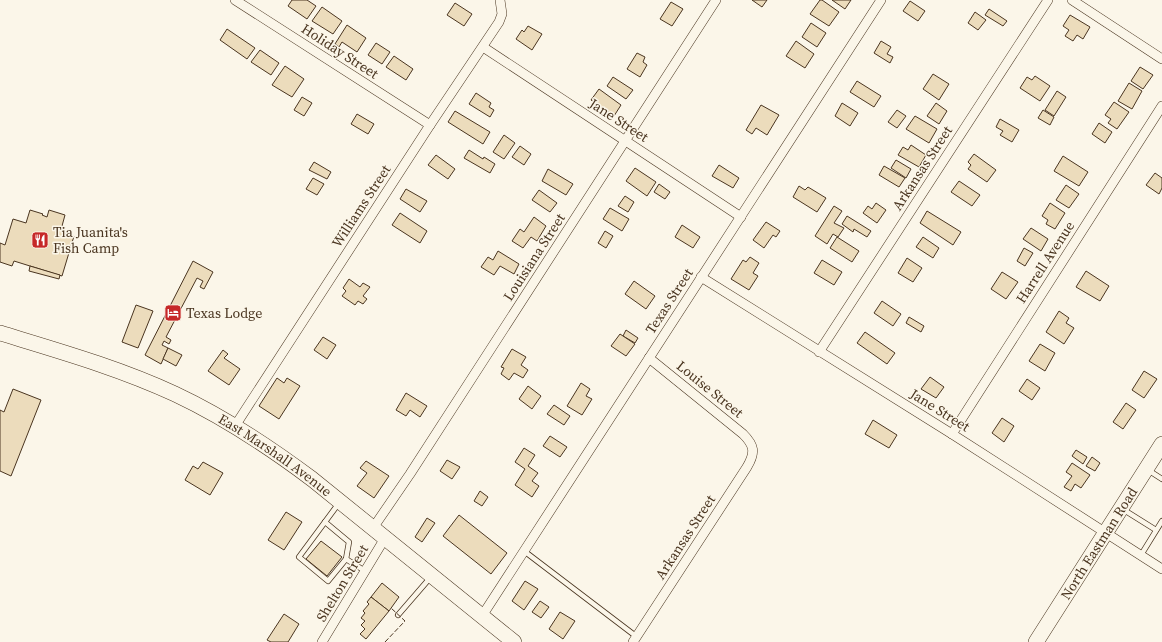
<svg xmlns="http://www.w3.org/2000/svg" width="1162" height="642" viewBox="0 0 1162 642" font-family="'Source Serif 4',serif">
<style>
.building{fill:#ecdcbc;stroke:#4a3520}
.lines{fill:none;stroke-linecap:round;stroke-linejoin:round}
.service-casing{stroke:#4a3520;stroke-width:6}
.minor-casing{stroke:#4a3520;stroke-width:10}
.primary-casing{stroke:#4a3520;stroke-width:16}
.service{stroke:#fbf6e9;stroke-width:4.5}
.minor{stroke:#fbf6e9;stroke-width:9}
.primary{stroke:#fbf6e9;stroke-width:15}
.fence{stroke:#4a3520;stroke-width:1;stroke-dasharray:5 2;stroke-linecap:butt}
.labels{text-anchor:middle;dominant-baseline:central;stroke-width:3;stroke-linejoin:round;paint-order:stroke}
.street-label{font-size:14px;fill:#4a3520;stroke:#fbf6e9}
.poi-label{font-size:14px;fill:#4a3520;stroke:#fbf6e9;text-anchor:start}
</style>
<rect width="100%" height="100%" fill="#fbf6e9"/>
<g class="building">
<path d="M292,0H307L316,6L307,19L288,6Z"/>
<path d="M752,0H767L762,7Z"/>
<path d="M820,0H822L839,12L829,26L810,14Z"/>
<path d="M832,0H851L845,9Z"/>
<path d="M910,1L925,11L918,21L903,11Z"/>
<path d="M671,2L683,9L672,26L660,19Z"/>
<path d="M455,3L472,14L464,26L447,15Z"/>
<path d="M322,7L342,21L333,34L312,21Z"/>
<path d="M989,9L1007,21L1003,26L985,15Z"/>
<path d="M975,12L986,20L978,30L968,23Z"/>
<path d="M1070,15L1090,27L1083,39L1077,35L1073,41L1065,36L1069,30L1063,26Z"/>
<path d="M811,23L826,33L817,47L802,37Z"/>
<path d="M347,25L366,38L357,52L342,42L339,47L335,44Z"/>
<path d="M528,26L542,34L532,50L516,39L522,30L524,32Z"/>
<path d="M227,29L255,48L247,59L220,40Z"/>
<path d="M796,41L814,54L805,68L786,56Z"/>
<path d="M881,41L891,47L887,54L893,57L890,63L874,53Z"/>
<path d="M376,43L390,52L382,64L368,55Z"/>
<path d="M260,50L279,63L271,75L251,62Z"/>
<path d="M637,53L645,57L643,62L647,65L640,77L627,69Z"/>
<path d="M394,56L413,69L406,80L386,67Z"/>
<path d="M285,66L304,79L292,97L272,85Z"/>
<path d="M1140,67L1153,75L1143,89L1131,81Z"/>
<path d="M933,74L949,84L939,100L923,89Z"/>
<path d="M1035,76L1050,86L1040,101L1020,88L1027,77L1032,80Z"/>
<path d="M613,77L633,90L626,99L607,86Z"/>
<path d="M857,81L881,96L874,107L850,92Z"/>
<path d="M1129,83L1142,91L1132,109L1118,101Z"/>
<path d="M599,89L621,105L614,116L591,100Z"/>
<path d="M1057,91L1066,97L1054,116L1045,110Z"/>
<path d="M476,93L491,103L489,107L494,110L490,117L469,104Z"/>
<path d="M302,97L312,103L304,116L294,110Z"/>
<path d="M1114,102L1129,112L1117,129L1108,123L1111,119L1105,115Z"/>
<path d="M842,103L858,113L850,126L835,116Z"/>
<path d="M936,103L947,111L939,124L927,116Z"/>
<path d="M761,105L779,115L767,135L756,128L752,134L746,130Z"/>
<path d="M897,110L906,116L897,128L888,122Z"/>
<path d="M1043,110L1054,117L1050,125L1038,118Z"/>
<path d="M455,111L490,132L483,144L448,122Z"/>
<path d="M357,114L374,124L368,134L351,124Z"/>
<path d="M915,116L937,129L929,143L906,129Z"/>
<path d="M1000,119L1019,130L1012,142L1000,135L1003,131L996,127Z"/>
<path d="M1099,123L1112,132L1105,143L1092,134Z"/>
<path d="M504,135L515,143L504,159L493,152Z"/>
<path d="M911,145L926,155L919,167L898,155L903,147L908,150Z"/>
<path d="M520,146L531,154L524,165L512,157Z"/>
<path d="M469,150L483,159L484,157L495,164L490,173L464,158Z"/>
<path d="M974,154L996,170L987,182L968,169L971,165L968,162Z"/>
<path d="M436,155L455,169L448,179L428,165Z"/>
<path d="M1063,156L1088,172L1079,186L1054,171Z"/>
<path d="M896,160L911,169L906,178L891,168Z"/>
<path d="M314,162L331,172L327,179L309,170Z"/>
<path d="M719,165L739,178L733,188L712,176Z"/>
<path d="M884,166L905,178L899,187L879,175Z"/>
<path d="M635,168L656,182L647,196L626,181Z"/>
<path d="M548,169L573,184L566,195L542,181Z"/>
<path d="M1155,173L1162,178V188L1159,194L1146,185Z"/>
<path d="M313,178L324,184L317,195L306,189Z"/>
<path d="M959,181L980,195L972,206L951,192Z"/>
<path d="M659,184L670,192L665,199L654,192Z"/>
<path d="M1066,185L1079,194L1069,208L1056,200Z"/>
<path d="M799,186L805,190L808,187L826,198L817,212L793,197Z"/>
<path d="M406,189L427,201L420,212L400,199Z"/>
<path d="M539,190L557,203L550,212L532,200Z"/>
<path d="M625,196L634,202L628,212L618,206Z"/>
<path d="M876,203L886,210L877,223L863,213L868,206L872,209Z"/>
<path d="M1050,203L1065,213L1055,229L1046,224L1048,220L1042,216Z"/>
<path d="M834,206L842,211L834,223L844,228L838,237L833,234L827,244L815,236Z"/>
<path d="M610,208L629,219L622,231L603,219Z"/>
<path d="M30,210L43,214L42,215L47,217L49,210L65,215L62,226L65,227L63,233L74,236L62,276L14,261L12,266L0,262V243L5,245L13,219L26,223Z"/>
<path d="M927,211L961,232L953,245L920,223Z"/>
<path d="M400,213L427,231L420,243L392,225Z"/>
<path d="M847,216L871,231L867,237L854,229L853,232L842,224Z"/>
<path d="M534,217L546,226L537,241L531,237L523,248L512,241L520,229L524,232Z"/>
<path d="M766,222L780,231L776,237L773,235L764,248L753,240Z"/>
<path d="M682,225L700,237L693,248L675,237Z"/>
<path d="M1031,228L1048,239L1041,251L1023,239Z"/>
<path d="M605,231L613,236L606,248L598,243Z"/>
<path d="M837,237L859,251L852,262L830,248Z"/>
<path d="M923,237L939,248L933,258L916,247Z"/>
<path d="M1024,248L1033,253L1025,266L1017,261Z"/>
<path d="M498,251L519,264L514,274L500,266L494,275L481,267L488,257L493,260Z"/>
<path d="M750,257L759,263L753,273L758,276L749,290L731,279L743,260L746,262Z"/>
<path d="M907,258L922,268L913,282L898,273Z"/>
<path d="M822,260L842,272L834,285L814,273Z"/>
<path d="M193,261L213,272L204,289L200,287L203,281L197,278L166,337L171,340L169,344L164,341L162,345L168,348L161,364L145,355Z"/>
<path d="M30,266L60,275L59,279L29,271Z"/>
<path d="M1086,271L1109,286L1100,301L1076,287Z"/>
<path d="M1002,272L1018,282L1006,299L991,289Z"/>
<path d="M349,279L360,287L363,283L370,287L363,296L367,299L363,304L358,301L355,305L342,296L346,291L343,288Z"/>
<path d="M634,281L655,296L646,309L625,294Z"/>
<path d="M882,301L901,314L893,326L874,313Z"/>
<path d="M136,305L153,311L138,348L122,342Z"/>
<path d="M1059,311L1069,318L1066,323L1074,328L1064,344L1046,332Z"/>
<path d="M909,317L924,326L921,332L906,323Z"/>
<path d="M626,330L638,338L635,343L623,336Z"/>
<path d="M865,332L895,353L887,364L857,343Z"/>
<path d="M620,334L635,344L626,356L611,346Z"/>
<path d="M323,337L336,345L327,359L314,350Z"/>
<path d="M1040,344L1055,353L1045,371L1029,361Z"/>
<path d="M168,348L182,355L176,366L163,359Z"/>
<path d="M512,349L526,357L521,365L528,370L523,378L514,373L509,380L501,374L504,368L501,367Z"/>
<path d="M223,350L228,354L224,358L240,369L229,385L208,371Z"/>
<path d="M1144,371L1157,379L1144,398L1132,390Z"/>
<path d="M930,377L944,387L936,398L921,389Z"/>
<path d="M277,378L284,383L287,378L300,386L279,419L259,406Z"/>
<path d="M1027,379L1040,388L1032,400L1019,391Z"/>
<path d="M581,383L590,389L586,396L592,399L582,415L567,406Z"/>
<path d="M528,386L541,396L532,409L519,399Z"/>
<path d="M13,389L41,400L11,476L0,471V410L4,412Z"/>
<path d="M406,393L427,406L420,417L410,410L406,416L396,410Z"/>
<path d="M1126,403L1136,410L1123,429L1113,422Z"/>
<path d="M554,405L570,416L564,425L547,414Z"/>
<path d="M1002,418L1014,426L1004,442L992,433Z"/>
<path d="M873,420L897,435L889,448L865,434Z"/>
<path d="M550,436L567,447L560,457L543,446Z"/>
<path d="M524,448L535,455L528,466L538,473L532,481L539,486L532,497L515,485L525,469L515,462Z"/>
<path d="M1076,450L1087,457L1083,464L1072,456Z"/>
<path d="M1092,457L1100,463L1095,471L1086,466Z"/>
<path d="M447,460L460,467L452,479L440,471Z"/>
<path d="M366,461L389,476L374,498L357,486L367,473L360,468Z"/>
<path d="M203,462L223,473L210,495L185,480L193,466L198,469Z"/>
<path d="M1072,463L1090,475L1081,488L1075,484L1071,491L1064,487L1072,476L1066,472Z"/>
<path d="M480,491L488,497L482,506L474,501Z"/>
<path d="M286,512L302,522L284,550L268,540Z"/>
<path d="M459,515L507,553L491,574L443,536Z"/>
<path d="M427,518L435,523L422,542L415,537Z"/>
<path d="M321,541L342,557L327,576L306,559Z"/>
<path d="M525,581L538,589L524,610L512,601Z"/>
<path d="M382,583L399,597L389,611L371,597Z"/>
<path d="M371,597L389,611L366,639L360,634L365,629L361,625L365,621L361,618L365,613L363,611L369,604L367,602Z"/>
<path d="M540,601L549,607L541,618L532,612Z"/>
<path d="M560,612L575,621L563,639L549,629Z"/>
<path d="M284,614L299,624L288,642H271L267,640Z"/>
</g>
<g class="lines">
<g class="service-casing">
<g id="service">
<path d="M1148,470L1162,479"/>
<path d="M339,503L299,557L328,581L346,559L365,571"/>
<path d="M1124,510L1156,530"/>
<path d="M325,522L349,542L346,559"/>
<path d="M524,551L637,637"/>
<path d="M1141,555L1162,521"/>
<path d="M398,615L430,578"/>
</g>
</g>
<g class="minor-casing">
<g id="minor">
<path d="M235,0L430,125"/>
<path d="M1072,0L1162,59"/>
<path d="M483,47L741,217"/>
<path d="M701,277L952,434L1162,569"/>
<path d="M819,352L1048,0"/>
<path d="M235,426L430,125L499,22L502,14L500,0"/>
<path d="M952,434L1162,106"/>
<path d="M373,528L410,474L716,0"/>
<path d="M482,616L881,0"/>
<path d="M322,642L385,538"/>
<path d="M633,642L747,467C756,452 754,445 743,434L649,358"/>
</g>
</g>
<g class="primary-casing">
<g id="primary">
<path id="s1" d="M0,333C59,351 119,368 175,394C224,417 268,446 312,479L514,642"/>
<path id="s2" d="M1036,642L1162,444"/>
</g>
</g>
<use href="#service" class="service"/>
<use href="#minor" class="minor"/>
<use href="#primary" class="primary"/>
<path class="fence" d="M385,642L405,621L391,608"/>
</g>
<defs>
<g id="restaurant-square" transform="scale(0.9)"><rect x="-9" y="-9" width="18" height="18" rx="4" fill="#c62828" stroke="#fbf6e9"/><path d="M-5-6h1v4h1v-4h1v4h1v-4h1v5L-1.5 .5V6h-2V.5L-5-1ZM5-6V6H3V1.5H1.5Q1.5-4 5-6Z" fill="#fff"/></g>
<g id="hotel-square" transform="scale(0.9)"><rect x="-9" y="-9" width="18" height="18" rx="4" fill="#c62828" stroke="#fbf6e9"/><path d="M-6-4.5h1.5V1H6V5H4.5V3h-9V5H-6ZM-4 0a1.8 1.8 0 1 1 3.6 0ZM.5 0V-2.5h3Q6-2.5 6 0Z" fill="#fff"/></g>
</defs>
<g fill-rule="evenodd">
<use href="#restaurant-square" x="40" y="240"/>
<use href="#hotel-square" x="173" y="313"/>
</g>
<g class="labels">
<g class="street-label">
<text transform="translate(340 51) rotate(33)">Holiday Street</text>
<text transform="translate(619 120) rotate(33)">Jane Street</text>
<text transform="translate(922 168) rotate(-57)">Arkansas Street</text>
<text transform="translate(361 206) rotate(-57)">Williams Street</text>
<text transform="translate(534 257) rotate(-57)">Louisiana Street</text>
<text transform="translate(1045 262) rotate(-57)">Harrell Avenue</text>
<text transform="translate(669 301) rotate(-57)">Texas Street</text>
<text transform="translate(710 389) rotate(39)">Louise Street</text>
<text transform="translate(940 410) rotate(32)">Jane Street</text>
<text stroke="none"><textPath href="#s1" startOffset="303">East Marshall Avenue</textPath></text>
<text transform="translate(685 537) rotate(-57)">Arkansas Street</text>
<text stroke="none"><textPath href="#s2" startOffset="117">North Eastman Road</textPath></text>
<text transform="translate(342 583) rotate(-59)">Shelton Street</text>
</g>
<g class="poi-label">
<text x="53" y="232">Tia Juanita's<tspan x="53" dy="16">Fish Camp</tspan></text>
<text x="186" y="313">Texas Lodge</text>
</g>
</g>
</svg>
